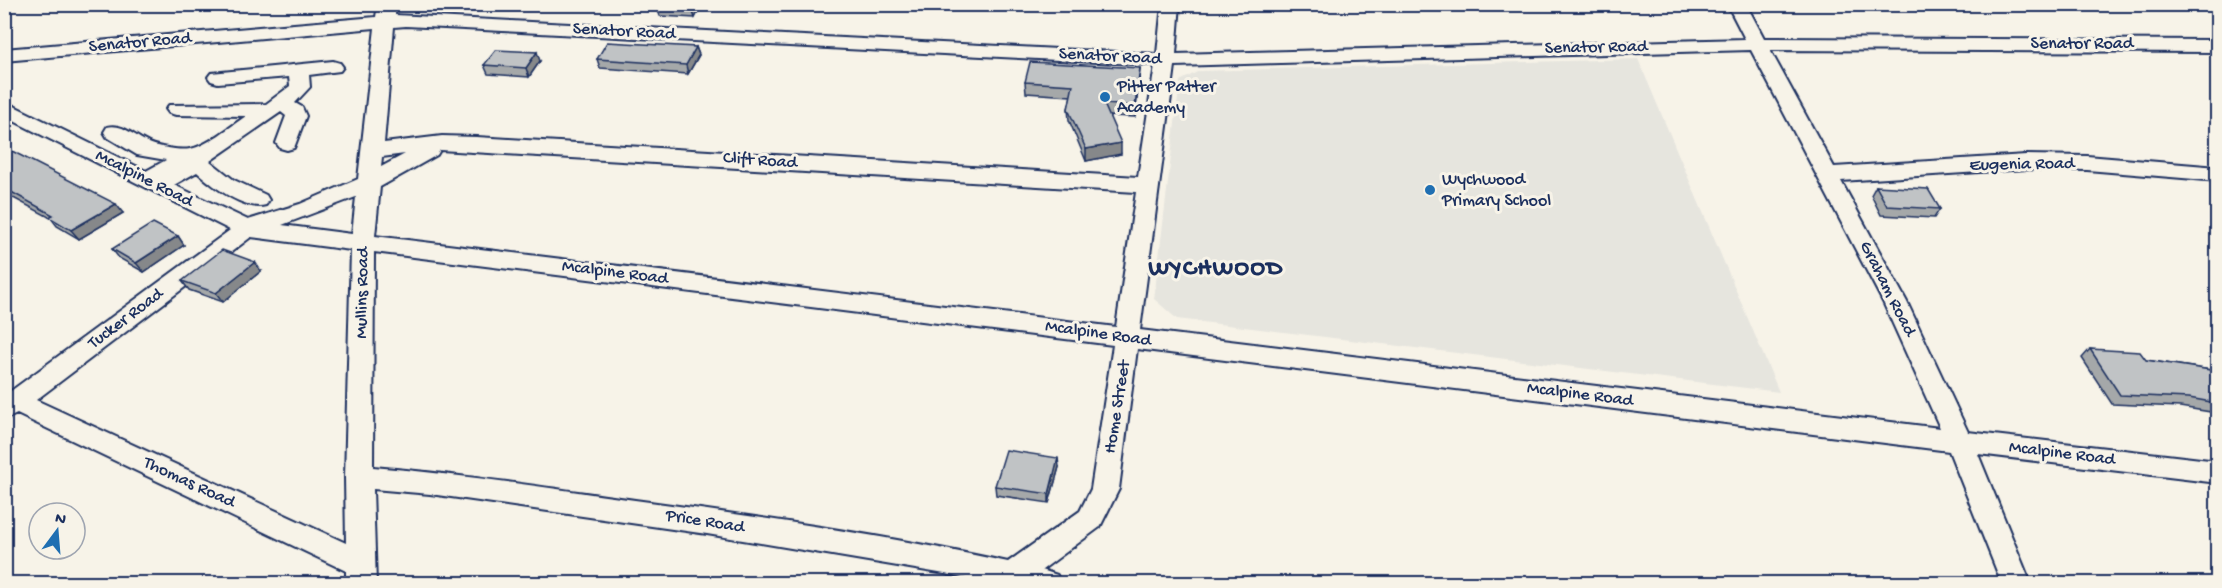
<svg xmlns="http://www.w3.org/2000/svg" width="2222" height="588" viewBox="0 0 2222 588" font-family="'Gochi Hand',sans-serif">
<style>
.built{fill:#e6e5de}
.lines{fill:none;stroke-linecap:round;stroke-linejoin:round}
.minor-casing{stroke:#1b2f5e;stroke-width:4}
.minor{fill:#f7f3e8;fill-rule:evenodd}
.wall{fill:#a5a8a9;stroke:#1b2f5e;stroke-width:1.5}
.shaded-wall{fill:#86888a;stroke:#1b2f5e;stroke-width:1.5}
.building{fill:#c0c3c5;stroke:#1b2f5e;stroke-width:1.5}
.poi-dot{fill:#1f6fb2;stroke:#f7f3e8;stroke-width:2}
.labels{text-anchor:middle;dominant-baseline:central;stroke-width:6;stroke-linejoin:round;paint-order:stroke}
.street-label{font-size:18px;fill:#1b2f5e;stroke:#f7f3e8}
.poi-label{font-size:18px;fill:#1b2f5e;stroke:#f7f3e8;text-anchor:start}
.district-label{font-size:24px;font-weight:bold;letter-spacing:1.5px;fill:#1b2f5e;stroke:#f7f3e8}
</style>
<rect width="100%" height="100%" fill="#f7f3e8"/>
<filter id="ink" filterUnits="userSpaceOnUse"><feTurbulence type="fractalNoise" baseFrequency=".0167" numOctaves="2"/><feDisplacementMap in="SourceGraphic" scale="12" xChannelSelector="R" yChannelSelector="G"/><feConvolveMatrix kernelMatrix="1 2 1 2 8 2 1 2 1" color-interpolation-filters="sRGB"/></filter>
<g filter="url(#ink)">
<path class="built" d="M1638,59L1779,392L1177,319L1154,299L1180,81L1199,71Z"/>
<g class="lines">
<g class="minor-casing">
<path id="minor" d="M378,4H396L395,15L1157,54L1162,4H1180L1176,54L1745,39L1727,4H1746L1764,38L2218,40V52L1770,50L1834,167L2026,155L2087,156L2218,167V181L2087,170L2026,169L1841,181L1907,302L1968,432L2218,461V483L1978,454L2031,584H2002L1949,451L1137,349L1119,489L1100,527L1042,570L1057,575L1061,584H988L945,574L707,534L430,494L373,489L376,584H346V571L17,414L4,420V396L230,230L4,116V101L146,171L166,160L137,155L107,137L104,132L107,127C123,123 135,137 149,143C158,147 180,151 190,149C207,146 231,126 246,116L176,115L169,113L166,109L169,105L266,104L290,86L289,77L218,83L211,81L208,77L211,73L333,61L340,63L343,67L340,71L309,75L310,87L295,103L302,107L306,116L294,148L287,150L280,148L276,143L286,116L281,112L210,161L234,180L266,195L269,200L266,205C244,211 213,186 197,172L174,185L248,220L300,204L358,179L375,28L4,61V49L376,17ZM406,26L1155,65L1138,177L477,137L442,136L384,143L394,27ZM1751,50L1883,302L1940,428L1140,330L1175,66ZM440,150L1136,192L1116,327L375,236L380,187L437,155ZM405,154L381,167L382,157ZM356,197L352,234L282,225ZM251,237L351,250L345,477L346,543L36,400ZM374,252L1113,345L1091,489L1080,511L1008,562C885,535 760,517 635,500C548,488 461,474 373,467Z"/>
</g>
<use href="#minor" class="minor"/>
</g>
<g class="wall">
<path d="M448,4H478L476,7Z"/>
<path d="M702,4L695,18L660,16L657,8Z"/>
<path d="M696,47L699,55L688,74L600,68L597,59Z"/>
<path d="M540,61L529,77L488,74L484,65Z"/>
<path d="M1140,68L1139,80L1135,117L1109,116L1121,154L1086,161L1069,120L1068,109L1071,96L1026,93L1025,82Z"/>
<path d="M4,147L123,213L79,239L57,226L51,218L4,193Z"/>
<path d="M1876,186L1940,209L1934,218L1881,215L1871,195Z"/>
<path d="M178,236L184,245L144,272L119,258L112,249Z"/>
<path d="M261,271L223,302L189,290L182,281Z"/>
<path d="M2090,349L2146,360L2217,371V413L2180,407L2112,404L2082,358Z"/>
<path d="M1059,467L1049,503L996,495L995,486Z"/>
</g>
<g class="shaded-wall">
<path d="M695,4H702L695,18L692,9Z"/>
<path d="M696,47L699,55L688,74L686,65Z"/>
<path d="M537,52L540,61L529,77L526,68Z"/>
<path d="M1140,68L1139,80L1135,117V106Z"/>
<path d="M1121,143V154L1086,161V149Z"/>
<path d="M116,204L123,213L79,239L71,230Z"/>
<path d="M178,236L184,245L144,272L136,263Z"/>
<path d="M255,262L261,271L223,302L216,293Z"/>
<path d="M1058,458L1059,467L1049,503V494Z"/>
</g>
<g class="building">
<path d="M659,4H695L692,9L657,8Z"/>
<path d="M607,42L696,47L686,65L597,59Z"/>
<path d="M496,50L537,52L526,68L484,65Z"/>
<path d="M1030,62L1140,68L1135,106L1104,104L1121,143L1086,149L1068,109L1073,85L1025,82Z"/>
<path d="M4,147L116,204L71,230L49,217L53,215L4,188Z"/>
<path d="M1876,186L1928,189L1940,209L1887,206Z"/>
<path d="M153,223L178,236L136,263L112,249Z"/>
<path d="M222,250L255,262L216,293L182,281Z"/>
<path d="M2090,349L2140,352L2146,360L2217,371V403L2189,398L2120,395Z"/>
<path d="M1006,450L1058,458L1049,494L995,486Z"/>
</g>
</g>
<g class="poi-dot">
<circle cx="1105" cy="97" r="6"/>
<circle cx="1430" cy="190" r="6"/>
</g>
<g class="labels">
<g class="street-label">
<text transform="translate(624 32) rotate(3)">Senator Road</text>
<text transform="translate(140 43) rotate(-5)">Senator Road</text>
<text x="2082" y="44">Senator Road</text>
<text transform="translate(1596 48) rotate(-1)">Senator Road</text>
<text transform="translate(1110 57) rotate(3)">Senator Road</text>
<text transform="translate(760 161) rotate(4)">Clift Road</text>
<text transform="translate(2022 165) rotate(-1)">Eugenia Road</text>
<text transform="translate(144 179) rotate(27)">Mcalpine Road</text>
<text transform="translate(615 273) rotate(7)">Mcalpine Road</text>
<text transform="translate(1887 289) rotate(63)">Graham Road</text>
<text transform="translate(363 293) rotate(-89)">Mullins Road</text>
<text transform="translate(126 319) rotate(-37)">Tucker Road</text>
<text transform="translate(1098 334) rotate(8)">Mcalpine Road</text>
<text transform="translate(1580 395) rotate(7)">Mcalpine Road</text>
<text transform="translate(1118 407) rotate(-81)">Home Street</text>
<text transform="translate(2062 454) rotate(7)">Mcalpine Road</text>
<text transform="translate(189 483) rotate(25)">Thomas Road</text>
<text transform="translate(705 522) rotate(9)">Price Road</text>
</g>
<g class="poi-label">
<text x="1117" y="87">Pitter Patter<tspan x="1117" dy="21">Academy</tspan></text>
<text x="1442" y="180">Wychwood<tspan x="1442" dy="21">Primary School</tspan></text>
</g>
<g class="district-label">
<text x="1216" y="269">WYCHWOOD</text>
</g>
</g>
<rect width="2222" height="588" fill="none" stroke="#f7f3e8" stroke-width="24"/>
<rect x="12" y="12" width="2198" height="564" fill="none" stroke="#1b2f5e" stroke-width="2" filter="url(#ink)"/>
<g transform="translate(57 531) rotate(16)"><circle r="28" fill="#f7f3e8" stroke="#9fa5b1" stroke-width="1.5"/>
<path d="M0-4.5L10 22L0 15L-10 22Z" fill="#1f6fb2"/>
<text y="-9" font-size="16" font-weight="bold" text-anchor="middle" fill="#1b2f5e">N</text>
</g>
</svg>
